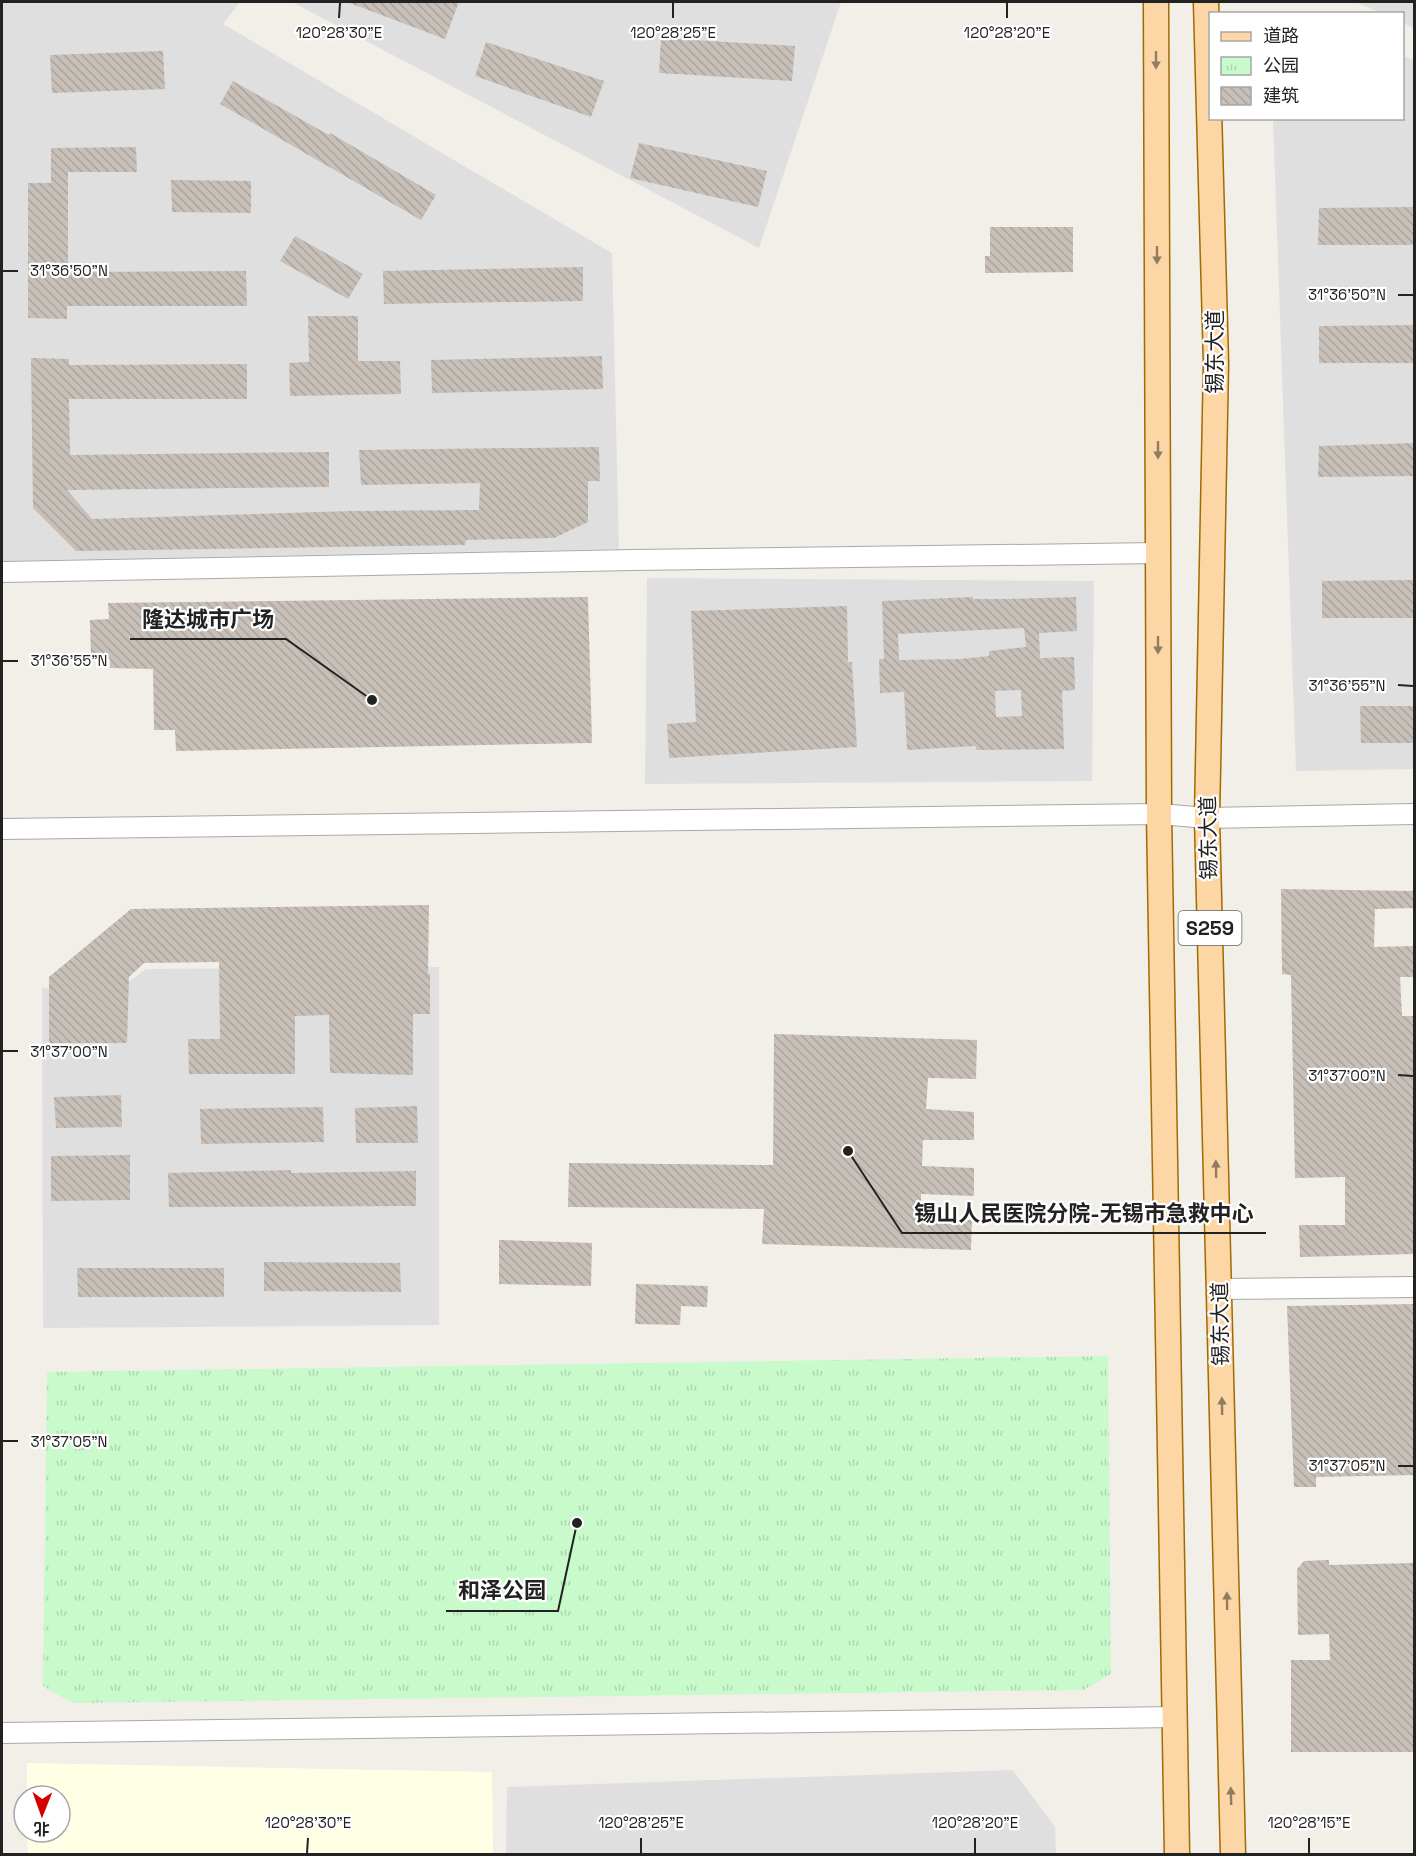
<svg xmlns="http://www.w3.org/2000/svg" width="1416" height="1856" viewBox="0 0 1416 1856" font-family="'Space Grotesk','Noto Sans SC',sans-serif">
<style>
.residential{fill:#e0dfdf}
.education{fill:#ffffe5}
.park{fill:url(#park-tufts)}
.building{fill:url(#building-back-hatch);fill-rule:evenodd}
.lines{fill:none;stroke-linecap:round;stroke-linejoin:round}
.minor-casing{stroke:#a9a9a9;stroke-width:22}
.major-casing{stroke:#a06b00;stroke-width:27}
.minor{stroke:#fff;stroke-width:20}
.major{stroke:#fcd6a4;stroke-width:24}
.oneway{fill:#8f7c63}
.ticks{fill:none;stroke:#222;stroke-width:2}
.labels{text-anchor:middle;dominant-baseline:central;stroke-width:4.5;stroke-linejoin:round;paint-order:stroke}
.shield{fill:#fff;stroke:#646464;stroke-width:1.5}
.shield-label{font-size:20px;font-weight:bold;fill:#222}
.street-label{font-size:21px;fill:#222;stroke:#fff}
.ticks-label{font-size:15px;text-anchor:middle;fill:#222;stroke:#fff;stroke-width:4.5;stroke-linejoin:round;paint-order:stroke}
.leader{fill:none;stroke:#222;stroke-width:2}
.callout-dot{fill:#222;stroke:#fff;stroke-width:2}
.callout-label{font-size:22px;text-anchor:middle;font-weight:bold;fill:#222;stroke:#fff;stroke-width:4.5;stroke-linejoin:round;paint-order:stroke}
</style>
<defs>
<pattern id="park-tufts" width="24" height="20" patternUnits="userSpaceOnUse" patternTransform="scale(1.5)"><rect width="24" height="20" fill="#c8facc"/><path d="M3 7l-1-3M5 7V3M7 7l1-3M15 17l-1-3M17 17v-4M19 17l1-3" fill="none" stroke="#acd6af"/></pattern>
<pattern id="building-back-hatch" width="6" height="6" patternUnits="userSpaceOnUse" patternTransform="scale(1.5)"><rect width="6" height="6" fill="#c7bfb8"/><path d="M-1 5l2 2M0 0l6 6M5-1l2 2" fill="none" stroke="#aba49e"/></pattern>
</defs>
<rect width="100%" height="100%" fill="#f2efe9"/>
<g class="residential">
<path d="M2,2H240L223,24L612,253L619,549L2,561Z"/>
<path d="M292,2H841L759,248Z"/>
<path d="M1355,2H1414V28L1403,23L1402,14L1382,13Z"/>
<path d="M1403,56L1414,60V769L1296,771L1273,119L1402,118Z"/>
<path d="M647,578L1094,581L1092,781L645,784Z"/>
<path d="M439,967V1325L43,1328L42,988L119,989L146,969Z"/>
<path d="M1013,1770L1055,1827L1056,1854H506L507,1787Z"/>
</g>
<path class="education" d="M27,1763L492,1772L493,1854H28L27,1832H60V1796H27Z"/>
<path class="park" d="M1108,1356L1111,1674L1083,1690L72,1703L43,1686L47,1372Z"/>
<g class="building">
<path d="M347,2H459L445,39Z"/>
<path d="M661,38L795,46L792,81L659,73Z"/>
<path d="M486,42L604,81L591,117L475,76Z"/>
<path d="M163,51L165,89L52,93L50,55Z"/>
<path d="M233,81L329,135L330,133L436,195L421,220L220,104Z"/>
<path d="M639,143L767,171L758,207L630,178Z"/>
<path d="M136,147L137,172H68V272L246,271L247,306H67V319L28,318V183H51V148Z"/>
<path d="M171,180L251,181V213L172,212Z"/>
<path d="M1414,207V245H1318L1319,208Z"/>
<path d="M990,227H1073V272L985,273V256H990Z"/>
<path d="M295,236L363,274L348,299L280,261Z"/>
<path d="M583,267V301L384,304L383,271Z"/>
<path d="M308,316H358V361H400L401,394L290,396L289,363L309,362Z"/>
<path d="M1414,325V363H1319V326Z"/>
<path d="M602,356L603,389L432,393L431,360Z"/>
<path d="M31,358L69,359V365L247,364V399H69L70,455L329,452V487L67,490L92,519L351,511L479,510L480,483L361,485L359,450L599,447L600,481H588V522L554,538L466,540L465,545L76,551L33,508Z"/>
<path d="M1414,443V476L1318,477L1319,446Z"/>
<path d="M1414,580V618H1322V581Z"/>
<path d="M588,597L592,743L176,751L175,730H154L153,669L110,668V659L91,658L90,620L109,619L108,603Z"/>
<path d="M973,597V599H1008L1076,597L1077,631L1039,633L1040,658L1074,657L1075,690L1062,691L1064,749L976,750V746L907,750L904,692L880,693L879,659H884L882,601ZM1024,628L1026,647L989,651V656L960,659L899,660L898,634ZM1021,690L1022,716L996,717L995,691Z"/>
<path d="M847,606L848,662H852L857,747L669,758L667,724L696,722L691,611Z"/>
<path d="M1360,706H1414V743H1361Z"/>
<path d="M1281,889L1414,891V908L1375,909L1374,947L1414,946V977H1400L1402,1016H1414V1254L1300,1257L1299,1225H1345V1177L1295,1178L1291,975L1282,974Z"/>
<path d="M429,905L428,974H430V1014H413V1075L330,1073L329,1015L295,1016V1074H189L188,1039H220L219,962L144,963L129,977L127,1043H49V977L131,909Z"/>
<path d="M774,1034L977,1040L976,1079L928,1078L926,1109L974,1112V1140H923L922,1166L974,1168V1196L921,1194V1220H972L971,1250L762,1244L764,1209L568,1207L569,1163L773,1165Z"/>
<path d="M121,1095L122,1127L56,1128L54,1097Z"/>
<path d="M417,1106L418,1143H356L355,1108Z"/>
<path d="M323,1107L324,1142L201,1144L200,1109Z"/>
<path d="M130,1155V1200L51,1201V1156Z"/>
<path d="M291,1170V1173L416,1171V1206L169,1207L168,1173Z"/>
<path d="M499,1240L592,1243L591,1286L499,1284Z"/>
<path d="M264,1262L400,1263L401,1292L264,1291Z"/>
<path d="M77,1268H224V1297H78Z"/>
<path d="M636,1284L708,1286L707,1307L681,1306L680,1325L635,1324Z"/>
<path d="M1414,1304V1475L1316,1477V1487H1294L1287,1306Z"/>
<path d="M1329,1560V1565L1414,1563V1752H1291V1660H1330L1329,1634L1298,1635L1297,1569L1304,1561Z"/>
</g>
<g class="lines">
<g class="minor-casing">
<g id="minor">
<path d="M2,572L633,560L1158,553"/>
<path d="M2,829L1159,814L1207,818L1414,814"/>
<path d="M1219,1289L1414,1287"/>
<path d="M2,1733L1176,1717"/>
</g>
</g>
<g class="major-casing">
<g id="major">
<path d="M1156,2L1159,814L1177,1854"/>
<path d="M1206,2L1216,363L1207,818L1233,1854"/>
</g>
</g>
<use href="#minor" class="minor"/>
<use href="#major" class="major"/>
</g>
<defs><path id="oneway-solid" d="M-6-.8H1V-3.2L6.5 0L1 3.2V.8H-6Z" transform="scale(1.5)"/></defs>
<g class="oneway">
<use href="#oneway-solid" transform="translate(1156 60) rotate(90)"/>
<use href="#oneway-solid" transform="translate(1157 255) rotate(90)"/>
<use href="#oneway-solid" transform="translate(1158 450) rotate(90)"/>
<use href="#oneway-solid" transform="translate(1158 645) rotate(90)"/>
<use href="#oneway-solid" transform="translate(1216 1169) rotate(-91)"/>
<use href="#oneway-solid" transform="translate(1222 1406) rotate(-91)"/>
<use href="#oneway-solid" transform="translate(1227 1601) rotate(-91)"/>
<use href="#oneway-solid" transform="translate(1231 1796) rotate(-91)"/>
</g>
<path class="ticks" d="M339,18L340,3M673,18V3M1007,18V3M3,271H18M1398,295H1413M3,661H18M1398,685L1413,686M3,1051H18M1398,1075L1413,1076M3,1441H18M1398,1466H1413M307,1853L308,1838M641,1853V1838M975,1853V1838M1309,1853V1838"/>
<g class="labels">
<rect class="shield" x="1178.5" y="911" width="63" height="34" rx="4.5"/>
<g class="shield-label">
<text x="1210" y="928">S259</text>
</g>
<g class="street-label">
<text transform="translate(1214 352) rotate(-90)">锡东大道</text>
<text transform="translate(1208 838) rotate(-91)">锡东大道</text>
<text transform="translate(1220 1324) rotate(-91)">锡东大道</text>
</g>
</g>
<g class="ticks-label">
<text x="339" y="38">120°28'30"E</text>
<text x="673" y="38">120°28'25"E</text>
<text x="1007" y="38">120°28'20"E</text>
<text x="69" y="276">31°36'50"N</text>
<text x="1347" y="300">31°36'50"N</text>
<text x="69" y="666">31°36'55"N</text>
<text x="1347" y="691">31°36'55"N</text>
<text x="69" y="1057">31°37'00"N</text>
<text x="1347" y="1081">31°37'00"N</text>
<text x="69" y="1447">31°37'05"N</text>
<text x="1347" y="1471">31°37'05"N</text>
<text x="308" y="1828">120°28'30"E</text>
<text x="641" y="1828">120°28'25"E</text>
<text x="975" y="1828">120°28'20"E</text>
<text x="1309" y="1828">120°28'15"E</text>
</g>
<path class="leader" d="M372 700L286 639H130M848 1151L902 1233H1266M577 1523L558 1611H446"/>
<g class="callout-dot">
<circle cx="372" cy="700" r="6"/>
<circle cx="848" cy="1151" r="6"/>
<circle cx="577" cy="1523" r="6"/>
</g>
<g class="callout-label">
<text x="208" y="627">隆达城市广场</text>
<text x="1084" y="1221">锡山人民医院分院-无锡市急救中心</text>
<text x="502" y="1598">和泽公园</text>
</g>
<rect width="1416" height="1856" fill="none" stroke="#222222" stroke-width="6"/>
<rect x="1209" y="12" width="195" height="108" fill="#ffffff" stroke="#a7a7a7" stroke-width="1.5"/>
<rect x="1221" y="32" width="30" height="9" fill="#fcd6a4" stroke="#a7a7a7" stroke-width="1.5"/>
<text x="1263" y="42" font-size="18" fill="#222222">道路</text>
<rect x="1221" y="57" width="30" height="18" fill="url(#park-tufts)" stroke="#a7a7a7" stroke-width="1.5"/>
<text x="1263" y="72" font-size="18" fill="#222222">公园</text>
<rect x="1221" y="87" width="30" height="18" fill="url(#building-back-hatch)" stroke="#a7a7a7" stroke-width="1.5"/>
<text x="1263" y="102" font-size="18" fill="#222222">建筑</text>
<g transform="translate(42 1814) rotate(181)"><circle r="28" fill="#ffffff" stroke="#a7a7a7" stroke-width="1.5"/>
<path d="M0-4.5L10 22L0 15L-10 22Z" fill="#d40000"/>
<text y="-9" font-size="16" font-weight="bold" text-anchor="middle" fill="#222222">北</text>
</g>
</svg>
